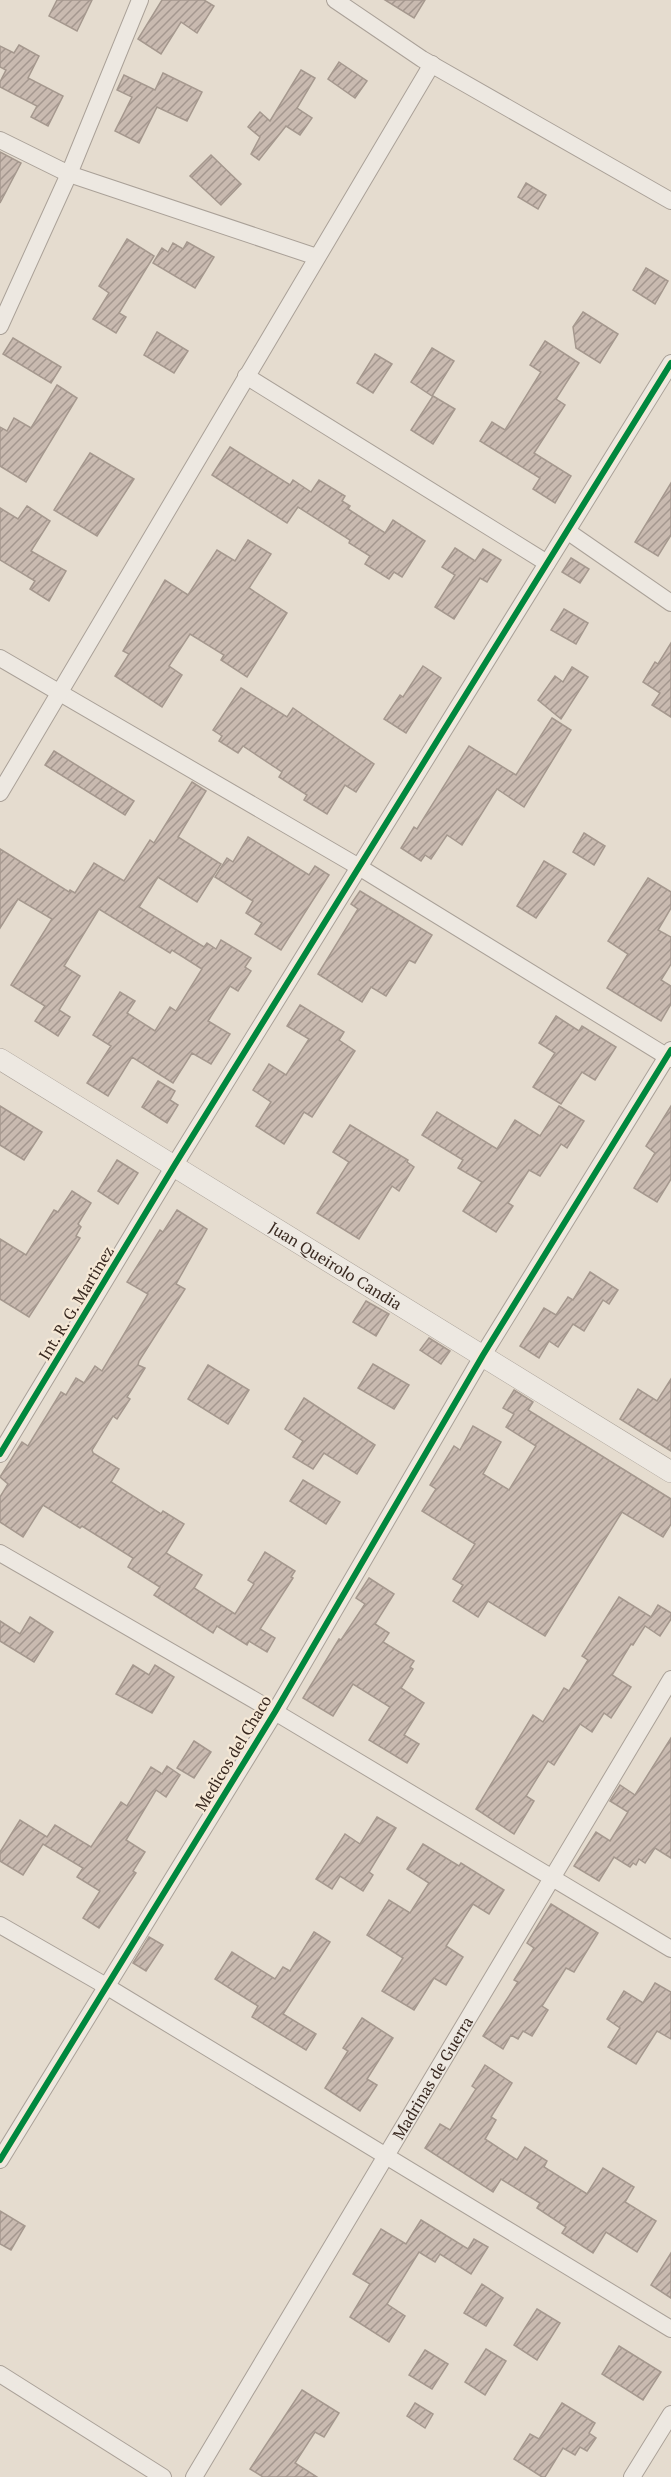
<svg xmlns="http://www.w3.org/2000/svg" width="671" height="2477" viewBox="0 0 671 2477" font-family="'PT Serif',serif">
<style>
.building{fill:url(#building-hatch);stroke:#a5988e;stroke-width:1.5}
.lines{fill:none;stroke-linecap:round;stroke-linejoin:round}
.minor-casing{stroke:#aaa198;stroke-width:18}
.tertiary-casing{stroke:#aaa198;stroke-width:22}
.minor{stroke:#ede8e1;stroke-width:16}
.tertiary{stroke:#ede8e1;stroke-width:21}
.cycleway-casing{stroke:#f5e8d6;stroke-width:10}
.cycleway{stroke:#00873e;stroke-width:6}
.labels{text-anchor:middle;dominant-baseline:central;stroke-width:4.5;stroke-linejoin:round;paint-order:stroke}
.street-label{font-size:16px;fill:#392920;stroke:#f5e8d6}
</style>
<defs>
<pattern id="building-hatch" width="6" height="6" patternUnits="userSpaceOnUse" patternTransform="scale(1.5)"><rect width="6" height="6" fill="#c9bab0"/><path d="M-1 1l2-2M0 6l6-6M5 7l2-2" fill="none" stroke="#a4978f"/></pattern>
</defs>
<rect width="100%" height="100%" fill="#e5dccf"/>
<g class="building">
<path d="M57,0H92L77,31L49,16Z"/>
<path d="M162,0H204L214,6L197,33L181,22L161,54L138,39Z"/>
<path d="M385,0H425L414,18Z"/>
<path d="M19,45L39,56L28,78L63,96L48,126L31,117L37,106L0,87V82L6,70L0,67V46L14,53Z"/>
<path d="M339,62L367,81L355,98L328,79Z"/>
<path d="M301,70L315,78L297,108L312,118L300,135L286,126L259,160L251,154L260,137L248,127L260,112L270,121Z"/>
<path d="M163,73L202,92L187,121L157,107L139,143L115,131L132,97L117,90L124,75L155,90Z"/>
<path d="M0,152L21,163L0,203Z"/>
<path d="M211,155L241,184L221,205L190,176Z"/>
<path d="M526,183L546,195L538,209L518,197Z"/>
<path d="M127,239L154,256L119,313L126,317L116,333L93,319L109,293L99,286Z"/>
<path d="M187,242L214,257L195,288L153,263L162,248L168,252L173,243L183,249Z"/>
<path d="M646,268L668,281L655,304L633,290Z"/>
<path d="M583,312L618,334L600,363L576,348L573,327Z"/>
<path d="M157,332L188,351L174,373L144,355Z"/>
<path d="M13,338L61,367L51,383L3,354Z"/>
<path d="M545,341L579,363L556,399L565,405L534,453L571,476L555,503L533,489L540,478L480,441L492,422L505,430L541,372L530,365Z"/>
<path d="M432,348L454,361L432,396L411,382Z"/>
<path d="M375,354L392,364L373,393L357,383Z"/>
<path d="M57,385L77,398L26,482L0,466V427L7,431L14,418L31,428Z"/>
<path d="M433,396L455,409L433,444L411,430Z"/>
<path d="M230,447L290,485L293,480L311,492L319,480L345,496L342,501L350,506L348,509L385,533L393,520L425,541L402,577L394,572L389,579L365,564L370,556L349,543L350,540L298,507L287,523L212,475Z"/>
<path d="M90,453L134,479L97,536L54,510Z"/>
<path d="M671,483V535L658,556L635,542Z"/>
<path d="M27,506L50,521L31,551L66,571L49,601L30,589L35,581L0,560V508L18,519Z"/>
<path d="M248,540L271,554L249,588L287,613L247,677L221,660L224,655L190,634L169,666L182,675L162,707L115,676L129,654L123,651L165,580L188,595L217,550L235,561Z"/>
<path d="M455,548L475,561L483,549L501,560L487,582L480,578L454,619L435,607L455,575L442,567Z"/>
<path d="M571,558L589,569L580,583L562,572Z"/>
<path d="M564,609L588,623L576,644L551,630Z"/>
<path d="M671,643V717L652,705L660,693L643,682L655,662L658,664Z"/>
<path d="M423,666L441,678L406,733L384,719L400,695L403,697Z"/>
<path d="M572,667L588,677L561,719L538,700L555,676L563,682Z"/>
<path d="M241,688L287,717L293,708L374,764L356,792L345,785L327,814L304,800L307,795L279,777L282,772L243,746L238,753L219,741L222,736L213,730Z"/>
<path d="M552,718L571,730L524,807L497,789L462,845L447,835L431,859L425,855L421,861L401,848L414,827L417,829L469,746L516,775Z"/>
<path d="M54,751L134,801L125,815L45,765Z"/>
<path d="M192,782L206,791L178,837L221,864L197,902L158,877L139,907L204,947L207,943L216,949L221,940L251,958L245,967L251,971L238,991L230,986L208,1021L230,1034L211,1064L192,1053L173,1083L132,1057L108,1096L87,1083L111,1046L93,1035L120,992L135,1001L127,1013L155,1031L170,1007L176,1011L202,969L172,950L170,953L99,909L64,966L80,976L59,1010L70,1017L58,1036L35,1021L45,1006L11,985L52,919L18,899L0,928V849L69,892L70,890L75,893L94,863L124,881L150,840L154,843Z"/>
<path d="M584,833L605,846L594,865L573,852Z"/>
<path d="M248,837L309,875L315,866L329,875L281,950L255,934L262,923L246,913L253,901L215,877L227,858L233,862Z"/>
<path d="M544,861L566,874L536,918L517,906Z"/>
<path d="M648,878L671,892V908L658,930L671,937V964L661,980L671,986V1004L661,1021L607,988L628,954L608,941Z"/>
<path d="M360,891L432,935L415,963L409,960L386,996L371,987L362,1002L318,974L358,909L351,904Z"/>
<path d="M300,1005L344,1032L339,1040L355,1051L312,1117L304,1112L284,1144L256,1126L271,1102L253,1090L269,1064L286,1075L309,1039L287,1026Z"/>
<path d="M556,1016L579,1031L582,1026L616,1047L595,1080L582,1072L561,1104L533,1087L555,1053L539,1043Z"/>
<path d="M158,1081L175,1091L170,1100L178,1105L167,1123L142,1107Z"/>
<path d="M0,1106L42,1132L24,1160L0,1145Z"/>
<path d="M559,1106L584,1121L567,1148L561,1144L540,1176L529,1170L508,1203L513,1206L496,1232L463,1211L482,1182L458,1168L463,1160L422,1135L437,1112L497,1149L515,1120L540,1136Z"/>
<path d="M671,1106V1179L657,1202L634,1188L655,1153L646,1146Z"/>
<path d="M350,1125L408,1160L407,1162L414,1167L399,1191L392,1186L359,1239L317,1213L349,1162L333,1152Z"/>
<path d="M117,1160L138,1173L118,1204L98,1191Z"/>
<path d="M72,1191L91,1203L78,1224L81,1227L76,1236L80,1238L29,1317L0,1299V1239L26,1255L54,1210L58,1212Z"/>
<path d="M177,1210L207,1229L176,1284L185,1289L139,1361L138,1365L145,1368L127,1397L130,1399L117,1419L113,1416L92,1450L93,1453L119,1469L111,1482L161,1514L163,1511L184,1524L166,1553L202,1575L194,1588L235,1614L254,1584L248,1580L265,1552L295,1571L291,1577L293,1578L260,1629L275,1638L267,1652L249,1641L247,1645L217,1626L213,1633L154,1595L160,1587L128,1567L133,1558L82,1526L80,1528L43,1505L23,1537L0,1522V1497L8,1484L0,1477L22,1442L28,1446L61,1392L66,1395L76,1378L84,1383L95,1366L102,1371L148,1294L127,1282L160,1230L163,1232Z"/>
<path d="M590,1272L618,1290L609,1304L603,1300L584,1331L573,1324L558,1347L549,1341L539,1358L520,1346L544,1308L556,1315L568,1297L573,1300Z"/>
<path d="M366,1301L389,1314L376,1336L353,1322Z"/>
<path d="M429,1338L450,1351L441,1364L420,1350Z"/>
<path d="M373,1364L409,1385L394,1409L358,1388Z"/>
<path d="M208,1365L249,1390L228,1424L188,1399Z"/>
<path d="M671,1379V1451L620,1419L638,1389L657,1401Z"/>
<path d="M514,1390L533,1402L528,1410L671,1499V1524L663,1537L622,1512L545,1636L488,1601L478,1617L453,1601L463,1585L453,1579L475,1544L422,1511L436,1489L430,1485L454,1446L460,1450L473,1426L501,1442L483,1474L509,1490L536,1446L506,1427L514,1414L503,1408Z"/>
<path d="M304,1398L375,1445L357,1474L324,1453L313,1469L293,1457L303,1441L285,1429Z"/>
<path d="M303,1480L340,1502L326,1524L290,1501Z"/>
<path d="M369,1578L394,1594L375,1624L389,1633L383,1642L414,1661L410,1667L413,1669L401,1688L424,1703L404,1735L419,1744L407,1763L369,1740L390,1707L353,1684L333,1716L303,1698L339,1639L341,1640L365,1604L356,1598Z"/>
<path d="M619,1597L651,1617L658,1605L671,1613V1619L660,1636L645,1626L633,1645L631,1644L612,1675L631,1687L611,1718L604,1713L592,1732L580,1724L554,1765L548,1761L526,1796L534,1801L514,1834L476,1809L533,1715L543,1722L564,1688L569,1691L588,1660L582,1656Z"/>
<path d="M30,1617L53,1632L34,1662L0,1641V1621L20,1634Z"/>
<path d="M133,1665L149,1675L155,1665L174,1677L152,1713L116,1694Z"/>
<path d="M671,1738V1858L655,1848L645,1863L639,1859L636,1865L633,1863L630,1867L614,1857L599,1881L574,1866L596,1832L610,1841L628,1812L610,1801L620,1785L635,1795Z"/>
<path d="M194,1741L211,1752L194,1778L177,1768Z"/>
<path d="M167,1766L180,1775L166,1797L156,1790L126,1840L145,1852L133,1871L136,1873L99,1928L83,1918L100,1891L77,1877L83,1868L43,1844L23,1875L0,1861V1852L20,1820L47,1837L55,1825L91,1847L121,1802L127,1806L151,1767L162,1774Z"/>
<path d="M377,1817L396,1828L369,1872L373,1875L363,1891L340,1876L332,1889L316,1879L345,1834L360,1844Z"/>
<path d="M423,1844L459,1866L461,1863L504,1890L489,1914L473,1904L446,1946L463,1957L446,1985L434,1978L414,2010L382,1991L403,1958L367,1935L389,1900L410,1913L429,1883L407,1869Z"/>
<path d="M551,1904L598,1933L574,1972L566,1968L542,2006L548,2010L532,2036L523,2031L518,2039L511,2035L503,2049L483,2036L518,1982L514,1980L534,1948L527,1943Z"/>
<path d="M314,1932L330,1942L283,2014L316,2034L306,2050L252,2017L258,2006L215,1979L232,1952L275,1979L283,1967L290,1971Z"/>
<path d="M149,1937L163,1945L146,1971L133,1963Z"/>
<path d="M655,1983L671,1992V2039L657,2031L636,2064L608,2047L620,2028L607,2019L624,1991L643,2003Z"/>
<path d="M362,2018L393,2038L367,2079L377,2085L360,2111L325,2088L348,2051L343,2048Z"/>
<path d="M485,2065L512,2083L491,2117L496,2120L485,2139L517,2160L525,2147L547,2161L544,2167L587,2194L603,2168L634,2187L625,2202L656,2221L637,2252L606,2232L593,2253L562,2233L566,2227L537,2208L540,2203L501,2179L493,2192L425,2148L440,2124L450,2130L476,2089L472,2086Z"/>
<path d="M0,2211L25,2226L11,2250L0,2244Z"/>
<path d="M421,2220L468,2249L474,2239L488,2247L471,2274L440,2254L435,2262L419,2252L387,2304L405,2316L389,2342L350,2317L370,2284L353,2274L381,2229L406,2244Z"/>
<path d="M671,2253V2298L651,2285Z"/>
<path d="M482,2284L503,2298L486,2326L464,2313Z"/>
<path d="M537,2309L560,2323L537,2360L514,2345Z"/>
<path d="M619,2346L661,2372L643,2400L602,2374Z"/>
<path d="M486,2349L506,2361L485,2395L465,2382Z"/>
<path d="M425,2350L448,2364L432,2389L409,2375Z"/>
<path d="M302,2390L339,2413L324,2437L315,2432L295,2463L317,2477H263L250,2469Z"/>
<path d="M415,2403L433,2414L425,2428L407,2416Z"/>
<path d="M562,2403L595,2423L589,2433L596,2438L587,2451L580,2447L575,2455L563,2448L545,2477H542L514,2459L530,2434L539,2439Z"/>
</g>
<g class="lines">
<g class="minor-casing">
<g id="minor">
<path d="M335,0L422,59L671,201"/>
<path d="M0,140L69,174L317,257"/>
<path d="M0,326L69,174L140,0"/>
<path d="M246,376L547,563"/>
<path d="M567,531L671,603"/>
<path d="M0,658L359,867L671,1059"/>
<path d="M0,793L432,64"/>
<path d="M0,1454L174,1166L671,363"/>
<path d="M0,1553L275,1712L671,1949"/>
<path d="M0,1925L106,1986L671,2329"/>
<path d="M0,2160L275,1712L483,1355L671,1050"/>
<path d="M0,2374L163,2477"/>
<path id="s1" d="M194,2477L671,1679"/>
<path d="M632,2477L671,2414"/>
</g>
</g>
<g class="tertiary-casing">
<g id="tertiary">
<path id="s2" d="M0,1059L671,1472"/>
</g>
</g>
<use href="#minor" class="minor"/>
<use href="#tertiary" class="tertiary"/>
<g class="cycleway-casing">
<g id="cycleway">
<path d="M0,1454L174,1166L671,363"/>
<path d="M0,2160L275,1712L483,1355L671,1050"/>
</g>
</g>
<use href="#cycleway" class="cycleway"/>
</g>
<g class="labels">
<g class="street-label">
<text stroke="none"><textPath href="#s2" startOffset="394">Juan Queirolo Candia</textPath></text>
<text transform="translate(76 1303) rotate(-59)">Int. R. G. Martinez</text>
<text transform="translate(233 1753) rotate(-59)">Medicos del Chaco</text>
<text stroke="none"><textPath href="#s1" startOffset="465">Madrinas de Guerra</textPath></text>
</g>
</g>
</svg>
